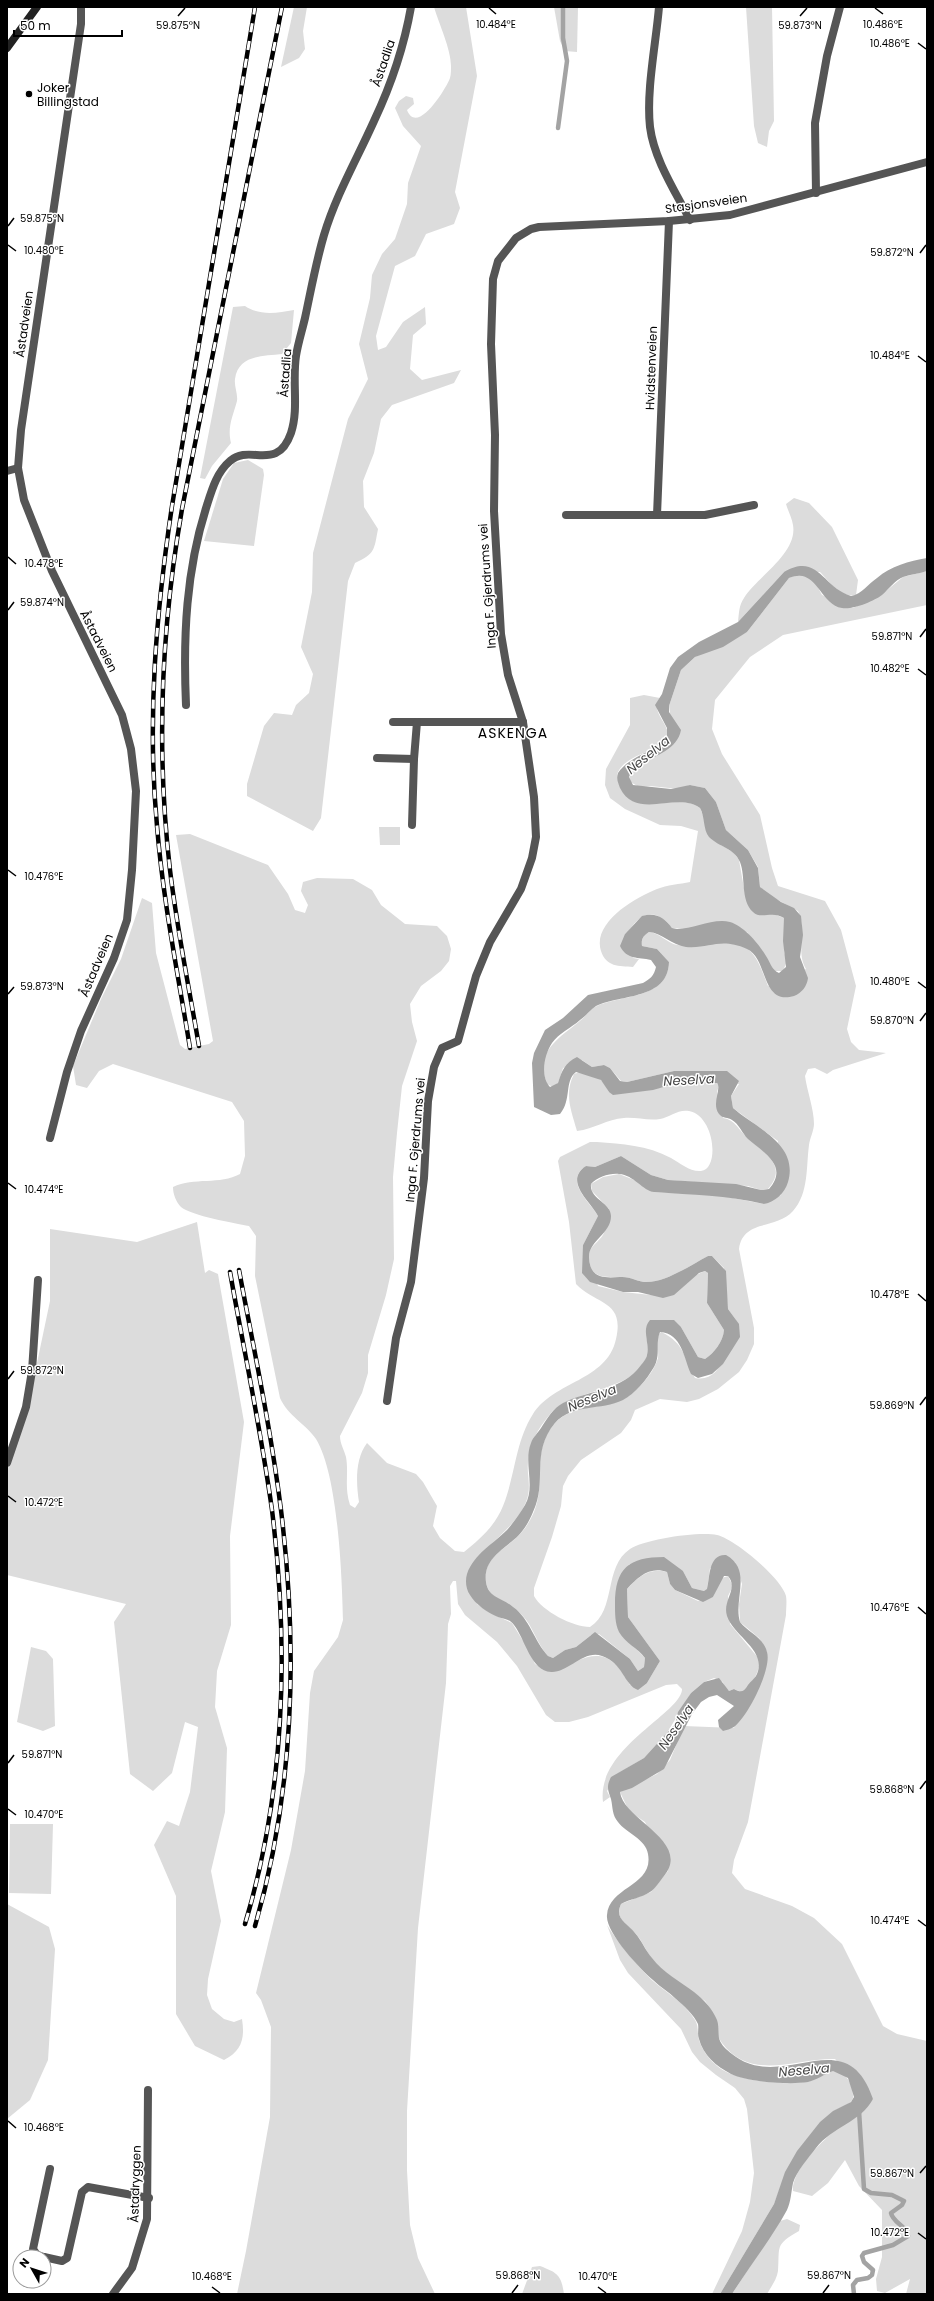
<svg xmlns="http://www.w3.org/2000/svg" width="934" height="2301" viewBox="0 0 934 2301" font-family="Poppins,sans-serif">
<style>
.green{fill:#dcdcdc}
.water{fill:#a3a3a3}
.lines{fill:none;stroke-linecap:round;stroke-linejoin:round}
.stream{stroke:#a3a3a3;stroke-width:4.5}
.minor{stroke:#555;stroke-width:8}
.secondary{stroke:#222;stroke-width:8}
.rail-casing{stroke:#000;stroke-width:4.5}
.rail{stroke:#fff;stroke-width:3;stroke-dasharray:9;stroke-linecap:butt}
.ticks{fill:none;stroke:#000;stroke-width:1.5}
.poi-dot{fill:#000;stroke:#fff;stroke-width:1.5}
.labels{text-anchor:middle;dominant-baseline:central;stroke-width:3;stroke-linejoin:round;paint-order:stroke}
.street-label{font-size:12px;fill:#000;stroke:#fff}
.poi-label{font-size:12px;fill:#000;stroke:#fff;text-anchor:start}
.water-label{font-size:13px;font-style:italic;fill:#444;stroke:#fff}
.quarter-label{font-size:14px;letter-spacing:1px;fill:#000;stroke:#fff}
.ticks-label{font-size:10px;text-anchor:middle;fill:#000;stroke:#fff;stroke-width:3;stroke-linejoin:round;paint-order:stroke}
</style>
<rect width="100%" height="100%" fill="#fff"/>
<g class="green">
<path d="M294,7H307L303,31L305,49L299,58L281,67Z"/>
<path d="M434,7H466L477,76L455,192L460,208L454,224L426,234L415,256L395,266L376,336L378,350L386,347L403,322L425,307L426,324L413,335L410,369L422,380L461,370L454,383L392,405L381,419L374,453L363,481L364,507L378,529C374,550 375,554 355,563L348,581L321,818L313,831L247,796V784L264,726L274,713L292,715L296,705L309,693L313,674L301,647L312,592L313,553L348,419L368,379L359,344L370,298L372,275L382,254L395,239L407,204L408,183L421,146L403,126L395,108L399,101L406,96L413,98L414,104L407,110C417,136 446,89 450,78C451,75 451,69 451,66C451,49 439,24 434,7Z"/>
<path d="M554,7H578L577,52L565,51L560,41Z"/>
<path d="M746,7H772L774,121L769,131L767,147L758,143L754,126Z"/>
<path d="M245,306C260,316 277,313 294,310L291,343L282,354C263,356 238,355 235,379C234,386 238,394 237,401C233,416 227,427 231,443L212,466L205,479L200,478L233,307Z"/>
<path d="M248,460L263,469L264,475L254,546L204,541L223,479L234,463Z"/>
<path d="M794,498L809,503L832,527L858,580L856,595C840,598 830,582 820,572H784L738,622C739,613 739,605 744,598C757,577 798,553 793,525C792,518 788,511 786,504Z"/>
<path d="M927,571V605L783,635L750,657L715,700L712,729L722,754L760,815L772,868L778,886L825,901L841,930L856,986L847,1029L851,1042L859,1050L886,1053L833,1070L827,1074L815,1068L808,1069L805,1076C807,1091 814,1109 814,1124C814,1130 810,1138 809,1145C806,1167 809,1193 793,1211C776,1230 743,1219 739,1249L754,1328V1344L747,1360L739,1372L718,1389L699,1399L687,1402L660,1399L635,1410L631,1420L621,1433L581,1460L568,1476L563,1486L561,1506L552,1537L534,1588V1596C542,1611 573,1627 590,1627C617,1610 603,1567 630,1549C645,1539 700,1531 717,1535C735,1539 781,1578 786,1596C787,1602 786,1609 786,1615L748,1822L734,1860L732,1873L745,1889L792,1906L814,1918L842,1944L883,2026L897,2034L927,2041V2294H906L910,2279L885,2293L877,2291L876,2279L882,2257V2210L859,2186L845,2160L828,2183L812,2196L793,2191C792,2160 851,2117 873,2099L835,2059C796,2058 751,2082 722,2043C714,2033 716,2014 705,2001C690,1989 662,1973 651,1958C646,1950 642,1941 636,1934C628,1924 614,1920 621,1904L651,1892L668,1871L645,1822L629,1811L620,1792L657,1774L670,1760L684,1726L734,1728L767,1652L759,1638L740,1622L739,1604L742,1584L735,1562L710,1568L707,1590L704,1591L692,1588L683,1571L629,1564L619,1631L645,1658L644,1667L638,1671L630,1659L599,1634L591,1635L576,1647L565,1650L553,1658L548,1656C537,1644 533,1626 522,1615C511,1604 487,1599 486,1581C483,1558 504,1550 517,1537C525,1530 530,1521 534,1512C547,1482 530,1449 556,1422C577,1401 612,1412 634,1392C643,1384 655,1370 658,1358C659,1350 655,1337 661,1332C685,1343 683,1357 695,1378C724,1384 730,1339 736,1320L728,1309L724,1268L712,1256H708C691,1265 666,1282 647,1282C637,1282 630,1276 620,1277C605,1277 590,1279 589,1258C588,1246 600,1242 604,1233C607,1226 608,1216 609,1209L592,1191L591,1184L603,1177L619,1174L637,1181L653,1192L717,1195L764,1204L781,1195L778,1141L733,1108L731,1096L739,1084L674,1071L627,1082L621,1081L610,1068L604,1065L592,1067L582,1060L563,1068L558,1083L553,1087L547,1084C534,1050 560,1038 581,1020C587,1015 590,1009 597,1006C621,995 668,999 669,962L657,949L642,946C641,939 643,936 649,932C660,933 667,943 677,945C699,948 732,935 749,950C759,959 763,974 768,986L806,969C795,951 808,930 798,911L767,894L760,887L758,867L748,850L726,830L716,802L705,788L690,785L679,789L650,786L639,787L629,781L630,773L674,743L669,706L681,670L695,657L747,632L789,578L796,575L808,577L815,582L822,595L853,608L881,595L903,577Z"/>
<path d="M644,695L660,698C650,709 666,721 668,733C661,754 628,752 618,772C616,776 618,782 620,786C636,822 677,790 700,808L705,820L707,832L712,839L734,853L739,860L745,894L766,915L771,913L784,918V952L787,961L783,971H775L747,932L672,928C663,916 651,909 638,920C633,924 630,930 625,934L633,958L639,959L633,967C619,966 606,967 601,951C592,923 634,898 657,889C667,885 680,884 690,882L698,831L681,826L660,825L625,809L610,798L605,785L606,769L630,725V698Z"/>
<path d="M379,827H400V845H380Z"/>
<path d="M190,834L268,865L288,894L295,910L305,913L308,905L301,891L303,882L317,878L353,879L372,890L381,905L405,924L437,926L447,936L451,949L449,961L441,971L421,986L410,1004L412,1022L417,1041L402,1086L397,1133L393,1177L394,1259L386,1295L368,1355V1373L362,1393L340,1436C340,1444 344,1449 346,1457C349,1474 344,1486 350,1505L355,1508L359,1502C356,1483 355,1459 367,1443L387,1463L416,1474L423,1482L437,1506L433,1526L440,1538L455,1551L464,1552C480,1539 495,1526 503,1506C515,1477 515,1442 533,1414C554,1381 607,1381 616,1339C625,1300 596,1305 576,1284L569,1222L558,1161L560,1157L590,1142H597C622,1144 647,1145 671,1158C680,1163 690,1172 701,1171C720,1169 715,1116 689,1111C678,1109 670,1117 660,1119C648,1121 636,1117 624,1118C607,1119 594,1129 577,1131C571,1110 564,1094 574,1074C580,1071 597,1076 602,1081C605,1084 607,1089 609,1092C646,1095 680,1079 717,1083L719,1085L717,1092L723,1118C736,1120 738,1130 748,1138C763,1153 789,1165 768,1189L761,1190L748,1186L668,1180L651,1175L621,1156L595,1167L586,1166C563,1181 590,1202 598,1216L583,1245L598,1286L623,1292L651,1295L705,1271L708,1273L707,1303L724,1330C723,1342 714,1353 705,1359L698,1357L681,1327L646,1331C646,1338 649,1348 647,1355C639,1391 571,1389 551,1413C536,1431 526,1448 528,1473C529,1484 530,1492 526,1502C515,1528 489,1542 473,1564L477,1604L490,1613L512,1623L528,1649L535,1664L551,1672C589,1656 606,1641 630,1685L647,1683L660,1661L628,1617L627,1589C638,1577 649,1567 667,1572L670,1584L675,1590L698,1601L713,1597L722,1578L728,1576L733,1586L728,1596L730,1624L760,1660C760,1670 751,1689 741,1692L734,1689L729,1691L724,1687L723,1682L714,1678L704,1682L691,1693L667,1733L644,1758L617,1774L607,1791L610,1797L603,1802C596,1748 682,1713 682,1689L677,1684L666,1685L588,1717L569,1722H555L546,1715L517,1666L497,1642L465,1615L458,1604L456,1581H453L450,1586L451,1614L448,1624L446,1683L418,1928L407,2111V2170L410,2225L418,2258L435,2294H237L246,2251L270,2117L271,2027L261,2000L256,1993L291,1850L305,1771L310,1693L314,1671L338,1637L343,1620C342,1576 338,1475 316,1439C306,1424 288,1416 280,1398L255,1276L256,1236L249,1226C234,1223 192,1216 181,1207C176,1202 173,1194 173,1187C194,1177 220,1185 240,1174L245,1156L244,1121L232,1102L113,1064L99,1071L87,1088L76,1085L73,1066L101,999L121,959L142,898L152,903L156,953L180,1045L185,1049L209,1044L213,1041L176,835Z"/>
<path d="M197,1222L205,1273L209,1270L218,1274L219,1280L244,1422L230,1536L231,1625L217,1671L215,1707L227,1748L225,1812L211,1871L221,1921L208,1979L207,1995L212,2009L224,2019L234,2022L242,2019C245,2038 242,2051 224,2060L195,2046L176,2014V1896L154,1845L167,1821L179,1826L190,1792L198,1727L185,1722L172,1773L153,1791L130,1774L114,1622L126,1604L7,1575V1470L25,1420L50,1301V1229L137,1242Z"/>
<path d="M31,1647L46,1651L53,1659L55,1726L43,1731L17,1722Z"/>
<path d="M10,1824H53L51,1894L9,1893Z"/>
<path d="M7,1904L49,1927L55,1949L48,2060L30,2100L7,2119Z"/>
<path d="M607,1925C616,1940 640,1969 653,1981C667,1993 685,2003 695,2020C699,2027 697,2033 699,2040C704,2056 718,2070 734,2075C756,2082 783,2085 806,2082C816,2081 823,2070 834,2071C847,2073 852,2083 853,2095C855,2106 835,2107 830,2115C813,2140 796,2165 779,2191L774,2204L720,2294H712L742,2231L750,2202L754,2173L747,2109L744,2099L735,2088L716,2075L700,2062L692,2052L681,2029L628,1973L620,1960Z"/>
<path d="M787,2219L800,2225L799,2231C774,2245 780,2247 778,2271C777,2279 771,2287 767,2294H732L780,2221Z"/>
<path d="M540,2266C558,2273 561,2275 564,2294H522L532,2267Z"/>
</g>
<path class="water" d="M927,558V571C919,574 911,574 903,577C895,580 889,589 882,595C874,601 853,610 842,608C819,604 817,566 789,578L747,632L723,647L695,657L681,670L669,706V712L681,730C676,757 637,757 629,777L633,785L671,789L690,785L705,788L716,802L726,830L748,850L758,868L760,887L781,902L794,908L801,916L803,935L800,957L808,978C807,986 802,993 794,996C761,1006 768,958 747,949C720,937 710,949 686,947C672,945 662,933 649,932C643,936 641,939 642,946L657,949L669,962C668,1000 621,994 596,1006C590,1010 586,1016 580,1020C571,1028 559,1033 552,1043C544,1055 540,1076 550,1087L558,1083C562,1070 565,1063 577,1057L592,1067L604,1065L610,1068L620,1081L627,1082L674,1071H727L739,1081L731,1096L733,1108C756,1128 799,1144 788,1182C785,1193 775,1202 764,1204C726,1195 693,1195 654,1192C643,1191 634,1175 619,1174C610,1173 597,1177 591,1184C589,1199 611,1202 611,1216C611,1234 588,1241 589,1258C590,1279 605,1278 620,1277C630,1276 637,1282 647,1282C666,1282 691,1265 708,1256H712L726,1271L728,1309L739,1324L740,1337L723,1364L712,1374L698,1378L691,1374C684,1359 682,1333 660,1332C655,1344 661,1354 654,1367C647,1379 635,1394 623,1400C601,1411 573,1403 555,1423C530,1453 548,1481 533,1512C529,1522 524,1530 517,1537C503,1550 483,1559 486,1582C488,1598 503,1598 513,1607C530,1619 534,1641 548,1656L553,1658L565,1650L576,1647L595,1632L630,1659L638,1671L644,1667L645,1658C638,1648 625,1643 619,1632C615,1624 615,1613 615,1604C615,1568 629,1557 664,1557L683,1571L692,1588L704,1591L707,1589C710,1578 708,1554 726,1555C753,1570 733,1600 740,1622C749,1633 763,1637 767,1652C772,1669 748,1716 734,1727C731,1729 726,1730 723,1731L719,1727L718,1720L734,1706L717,1695L709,1697L701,1702L692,1714L664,1769L632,1788L620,1792C623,1820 692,1841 664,1876C660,1881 655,1889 650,1892C641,1898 630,1899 621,1904C614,1919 627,1923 635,1933C642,1941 645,1950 652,1958C662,1972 681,1982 694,1992C704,2000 712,2008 717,2020C719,2025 718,2032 719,2038C721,2048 737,2058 745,2062C793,2083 848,2025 873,2099C861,2122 832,2127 816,2148C809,2157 796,2172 793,2183C791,2193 791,2201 787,2210C771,2239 750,2266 732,2294H720L774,2204L785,2172L797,2151L820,2122L833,2111L851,2102L854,2097L848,2078L833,2071C824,2074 817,2080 808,2082C790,2085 747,2082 731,2074C716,2066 703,2055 699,2039C697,2034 699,2029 698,2024C694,2015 684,2006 676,1999C669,1992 660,1987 653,1980C640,1969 605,1932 607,1915C609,1886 654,1886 648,1854C646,1839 626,1833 618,1822C612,1815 613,1808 611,1799C608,1790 606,1787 611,1777L644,1758L675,1724L678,1712L691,1693L704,1682L719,1678L729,1691L734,1689C741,1693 744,1692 748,1685C751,1681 754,1679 756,1676C769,1651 734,1637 727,1616C722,1600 739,1589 728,1576H724L713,1597L703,1602L675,1590L670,1584L667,1572C650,1566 638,1577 627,1589L628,1617L660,1661L647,1683L638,1690C624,1685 623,1663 602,1656C584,1649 568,1673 551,1672C531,1671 525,1639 514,1625C510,1619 504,1619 498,1617C488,1613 475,1604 470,1595C466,1589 465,1581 467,1574C474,1554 493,1544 507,1530C514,1522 520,1513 525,1505C536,1486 523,1463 531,1443C533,1437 538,1433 541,1428C547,1419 553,1408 563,1403C586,1391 618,1391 637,1370C640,1366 646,1360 647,1355C650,1343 641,1330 650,1320H674L681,1327L698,1357L705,1359C714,1353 723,1342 724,1330L707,1303L708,1273L705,1271L699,1273L674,1295L663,1298L638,1292H623L590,1282L582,1273L583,1245L598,1216C591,1202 563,1181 586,1166L595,1167L621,1156L651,1175L668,1180L736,1184L761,1190L769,1189C789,1166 764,1153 748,1139C742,1133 739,1124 732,1120C728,1117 723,1119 719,1114C711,1104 722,1088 717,1083L674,1084L653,1090L613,1095L609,1092L601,1080L576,1072C564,1081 572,1100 560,1114L551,1115L534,1107L532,1063L534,1053L545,1030L563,1018L588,995L643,983C650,979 654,976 656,967L651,960C638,957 627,960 620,946L625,934L642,916C656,912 664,917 672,928L677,929C694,929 713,918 730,922C744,926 759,944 766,956C770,962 772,970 779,973L786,967L783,941L784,918C772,910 761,920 753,912C740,900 746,877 740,862C734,848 719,847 709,837C703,830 705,816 700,808C678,791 636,821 620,788C618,782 616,779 618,773C630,755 654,753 667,737V728L655,705L662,694L670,668L678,657L699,642L738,622L784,572C818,552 823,588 851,596C862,594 868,584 877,578C891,566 909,561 927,558Z"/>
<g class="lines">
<g class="stream">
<path d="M558,128L567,61L563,38V7"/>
<path d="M854,2294L853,2285L857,2280L868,2278L872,2275L873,2270L864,2262L862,2256L864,2253L893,2245L908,2236C907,2226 893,2223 891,2213L902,2205L904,2201L892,2195L871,2193L864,2189L859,2111"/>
</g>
<g class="minor">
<path d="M659,7C656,43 646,91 650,127C654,159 675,191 690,220"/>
<path d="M816,193L815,123L827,56L840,7"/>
<path d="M7,471L18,468"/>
<path d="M566,515H705L754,505"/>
<path d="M657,515L669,221"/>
<path d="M186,705C183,636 186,570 207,505C212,489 217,472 230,461C250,443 277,473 291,433C299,409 292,382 296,356C298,343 302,331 305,318C311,290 316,262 324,235C336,195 357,159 374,121C391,85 404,47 411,7"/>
<path d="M393,722H523"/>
<path d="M377,758L414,759"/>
<path d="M412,825L414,759L417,722"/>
<path d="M50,1138L67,1072L81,1031L114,958L127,920L132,870L136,791L131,749L122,715L52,571L24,500L18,468L21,430L81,24V7"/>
<path d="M387,1401L396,1338L411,1282L424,1178L428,1101L434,1067L442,1048L458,1041L476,976L490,942L521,889L532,858L536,837L534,797L523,722L508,675L501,634L494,511L495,435L491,344L493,279L498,261L516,238L531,229L539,227L669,221L730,215L927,162"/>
<path d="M7,1463L26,1407L32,1371L38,1280"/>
<path d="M44,2257L62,2261L67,2258L82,2192L88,2187L149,2198"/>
<path d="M44,2257L37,2255L33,2249L50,2169"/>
<path d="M113,2294L132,2268L147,2219L148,2090"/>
</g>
<path class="secondary" d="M7,48L37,7"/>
<g class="rail-casing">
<g id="rail">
<path d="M199,1046C189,988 177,929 170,870C156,749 161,629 182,509L282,7"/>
<path d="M190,1048C178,974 163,901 157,826C147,719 156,613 172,506L255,7"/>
<path d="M239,1270C254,1350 271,1430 281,1510C298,1648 294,1792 255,1926"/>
<path d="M230,1272C244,1351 261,1430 272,1510C289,1647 285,1791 245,1924"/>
</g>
</g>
<use href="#rail" class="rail"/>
</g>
<path class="ticks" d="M489,8L496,14M875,8L883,14M178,16L185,8M800,16L807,8M918,43L926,49M8,226L14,218M8,245L16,251M920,253L926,245M918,356L926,362M8,557L16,564M8,610L14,602M920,637L926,629M918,669L926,675M8,870L16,876M918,982L926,988M8,994L14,987M920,1021L926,1013M8,1183L16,1189M918,1294L926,1301M8,1379L14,1371M920,1405L926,1397M8,1496L16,1502M918,1607L926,1614M8,1763L14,1755M920,1789L926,1781M8,1809L16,1815M918,1920L926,1926M8,2121L16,2128M920,2173L926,2166M918,2233L926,2239M212,2287L220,2293M598,2287L606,2293M512,2293L518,2285M823,2293L829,2285"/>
<circle class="poi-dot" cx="29" cy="94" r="4"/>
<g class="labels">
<g class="street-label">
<text transform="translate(383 63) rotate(-71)">Åstadlia</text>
<text transform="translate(706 203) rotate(-8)">Stasjonsveien</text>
<text transform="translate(24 324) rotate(-82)">Åstadveien</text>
<text transform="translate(651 368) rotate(-88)">Hvidstenveien</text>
<text transform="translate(285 373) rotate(-86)">Åstadlia</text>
<text transform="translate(487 586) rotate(-94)">Inga F. Gjerdrums vei</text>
<text transform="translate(99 641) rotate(63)">Åstadveien</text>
<text transform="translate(96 965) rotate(-67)">Åstadveien</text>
<text transform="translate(415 1140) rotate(-85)">Inga F. Gjerdrums vei</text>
<text transform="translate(135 2184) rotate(-88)">Åstadryggen</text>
</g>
<g class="poi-label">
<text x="37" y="87">Joker<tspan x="37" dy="14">Billingstad</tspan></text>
</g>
<g class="water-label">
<text transform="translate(648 755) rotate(-39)">Neselva</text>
<text transform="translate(689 1080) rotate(-3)">Neselva</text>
<text transform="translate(592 1398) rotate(-22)">Neselva</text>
<text transform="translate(676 1727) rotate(-55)">Neselva</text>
<text transform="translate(804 2070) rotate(-5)">Neselva</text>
</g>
<g class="quarter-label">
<text x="513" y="733">ASKENGA</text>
</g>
</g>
<g class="ticks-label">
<text x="496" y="28">10.484°E</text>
<text x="883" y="28">10.486°E</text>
<text x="178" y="29">59.875°N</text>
<text x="800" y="29">59.873°N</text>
<text x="890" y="47">10.486°E</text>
<text x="42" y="222">59.875°N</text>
<text x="44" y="254">10.480°E</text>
<text x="892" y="256">59.872°N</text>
<text x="890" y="359">10.484°E</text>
<text x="44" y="567">10.478°E</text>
<text x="42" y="606">59.874°N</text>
<text x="892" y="640">59.871°N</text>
<text x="890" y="672">10.482°E</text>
<text x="44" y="880">10.476°E</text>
<text x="890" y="985">10.480°E</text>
<text x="42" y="990">59.873°N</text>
<text x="892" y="1024">59.870°N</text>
<text x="44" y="1193">10.474°E</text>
<text x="890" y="1298">10.478°E</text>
<text x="42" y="1374">59.872°N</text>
<text x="892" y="1409">59.869°N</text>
<text x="44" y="1506">10.472°E</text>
<text x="890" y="1611">10.476°E</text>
<text x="42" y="1758">59.871°N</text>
<text x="892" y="1793">59.868°N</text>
<text x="44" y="1818">10.470°E</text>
<text x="890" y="1924">10.474°E</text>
<text x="44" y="2131">10.468°E</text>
<text x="892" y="2177">59.867°N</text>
<text x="890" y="2236">10.472°E</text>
<text x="518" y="2279">59.868°N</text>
<text x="829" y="2279">59.867°N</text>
<text x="212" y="2280">10.468°E</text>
<text x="598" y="2280">10.470°E</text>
</g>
<rect width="934" height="2301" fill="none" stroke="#000000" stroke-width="16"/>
<g transform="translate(32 2269) rotate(309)"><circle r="19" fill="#ffffff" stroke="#999999"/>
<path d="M0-3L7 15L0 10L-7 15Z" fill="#000000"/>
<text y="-6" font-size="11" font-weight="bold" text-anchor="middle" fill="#000000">N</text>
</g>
<path d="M14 30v6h108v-6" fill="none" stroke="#000000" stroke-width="2"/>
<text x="20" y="30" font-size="12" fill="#000000" stroke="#ffffff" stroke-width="3" paint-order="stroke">50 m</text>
</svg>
